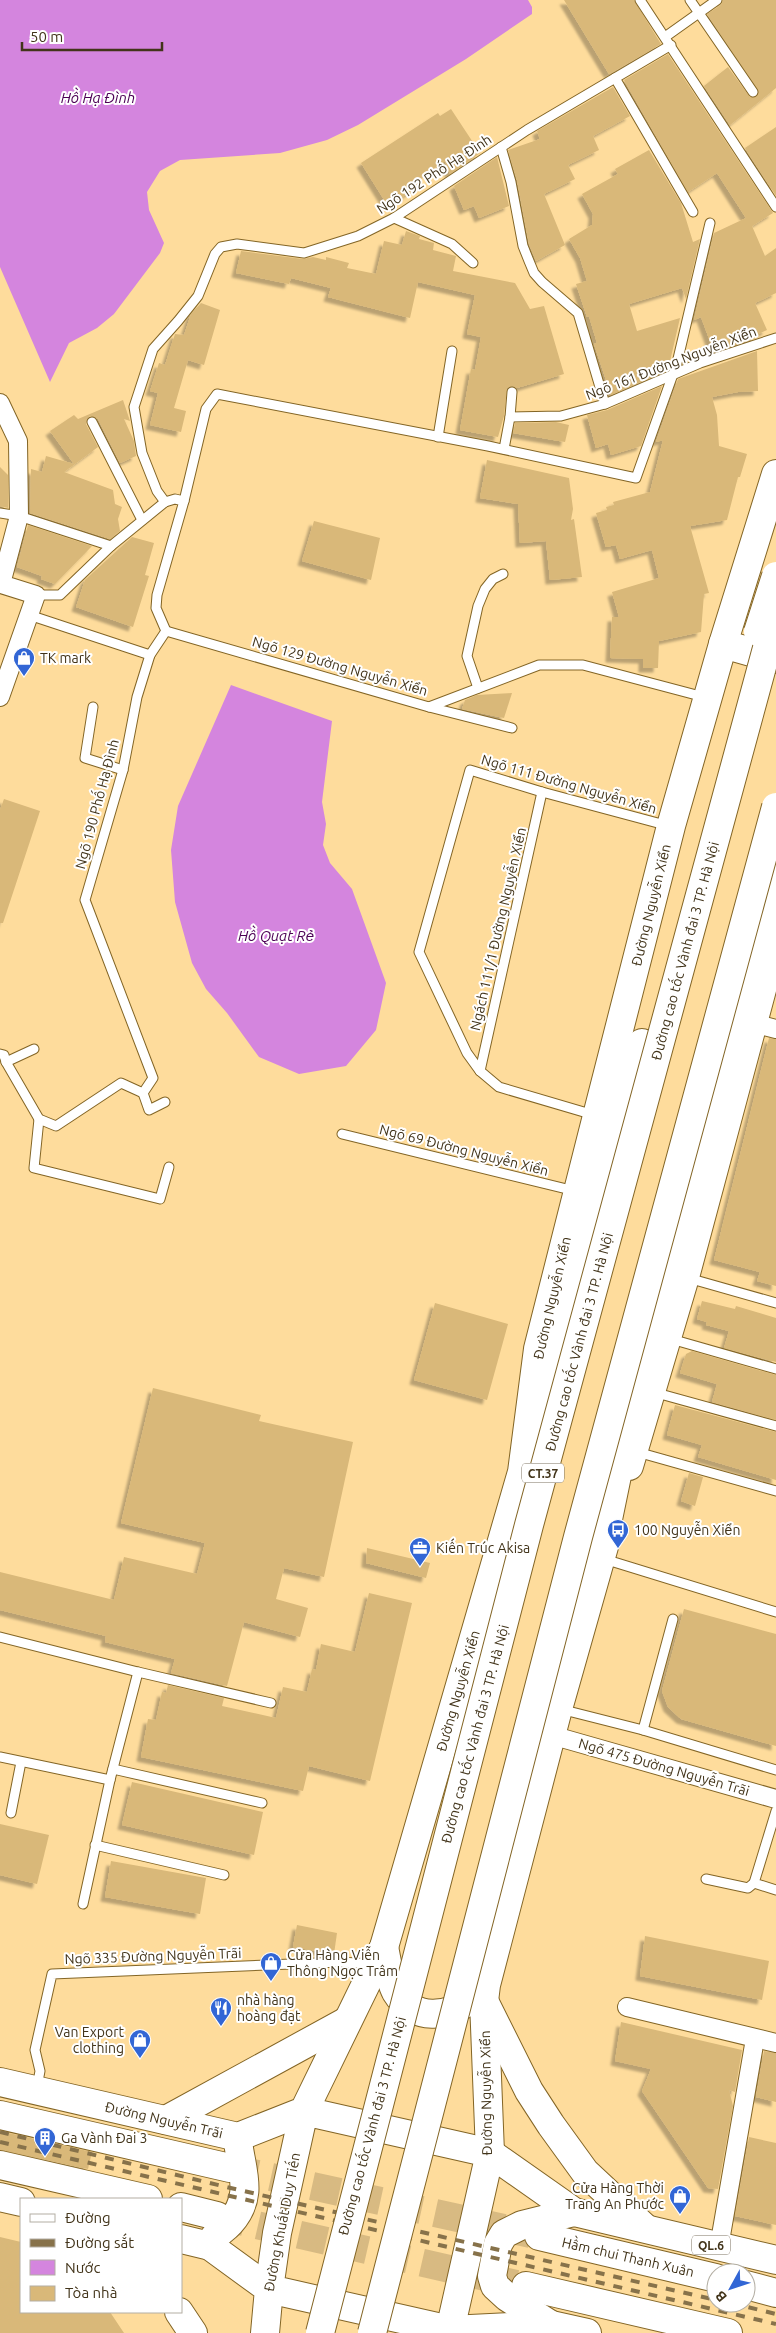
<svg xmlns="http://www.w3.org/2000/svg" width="776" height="2333" viewBox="0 0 776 2333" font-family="Ubuntu,sans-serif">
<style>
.water{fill:#d485de}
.building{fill:#d9b879;filter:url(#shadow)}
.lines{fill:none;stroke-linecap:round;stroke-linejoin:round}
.primary-tunnel{stroke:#d8ba82;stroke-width:28;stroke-dasharray:28 14;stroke-linecap:butt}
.service-casing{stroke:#836525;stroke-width:11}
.minor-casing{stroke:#836525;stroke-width:20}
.primary-casing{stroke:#836525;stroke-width:30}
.trunk-casing{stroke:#836525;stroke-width:30}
.motorway-casing{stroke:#836525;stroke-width:30}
.service{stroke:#fff;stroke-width:9}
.minor{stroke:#fff;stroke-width:18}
.primary{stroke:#fff;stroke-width:28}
.trunk{stroke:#fff;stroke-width:28}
.motorway{stroke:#fff;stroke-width:28}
.rail{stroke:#87724a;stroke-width:4;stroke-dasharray:9 9;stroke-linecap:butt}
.motorway-bridge-casing{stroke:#836525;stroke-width:30;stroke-linecap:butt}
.motorway-bridge{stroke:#fff;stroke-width:28}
.labels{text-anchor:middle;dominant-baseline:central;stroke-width:4;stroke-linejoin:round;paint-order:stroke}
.shield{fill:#fff;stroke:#7b715f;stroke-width:1}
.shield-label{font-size:12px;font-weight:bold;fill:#42341a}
.street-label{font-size:14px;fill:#42341a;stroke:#fff}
.poi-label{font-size:14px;fill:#42341a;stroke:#fff;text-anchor:start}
.water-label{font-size:15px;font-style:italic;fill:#4c0055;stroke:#fff}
</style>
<defs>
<filter id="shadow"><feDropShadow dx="-4.5" dy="4.5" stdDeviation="1" flood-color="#0004"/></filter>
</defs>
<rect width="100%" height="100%" fill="#fedc9c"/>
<g class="water">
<path d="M0,0H528L532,7V14L466,59L358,125L327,140L280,153L180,160L160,171L147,192L149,210L164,243L160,253L114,314L97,328L69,343L50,382L0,267Z"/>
<path d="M231,685L332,721L322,802L326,824L323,845L330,863L352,889L386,983L376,1030L346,1066L299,1074L259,1057L227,1013L206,989L192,963L175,902L171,850L178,806Z"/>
</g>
<g class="building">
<path d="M564,0H634L661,44L609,74Z"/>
<path d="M723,0H776V88L730,125L704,86L728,67L750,97H756L759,92L707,14L721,5Z"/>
<path d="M668,54L773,213L752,226L765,256L776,248V293L755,303L767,330L756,335V338L714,352L701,317L694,320L714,233L746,218L717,173L688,192L624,80Z"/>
<path d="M613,87L630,116L593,136L599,150L568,165L575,179L544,194L565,245L536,261L529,244L517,180L508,150L540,139L537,131Z"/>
<path d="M451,109L480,153L450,174L445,161L416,180L420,186L388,206L361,163L438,113L440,116Z"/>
<path d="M776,127V196L745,148Z"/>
<path d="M649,150L681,203L693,242L700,239L686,299L682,288L629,304L637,331L680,318L668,370L611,395L594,344L597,343L589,316L587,317L576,284L587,281L580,258L569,239L592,225L593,214L582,194L618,174L615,169Z"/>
<path d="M497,157L509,206L479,218L474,206L464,210L454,186Z"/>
<path d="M406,231L420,236L419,239L434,243L433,250L456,256L453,271L515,283L530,309L544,306L564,374L517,388L512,386L507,388L504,416L498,437L460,430L471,369L475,370L481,337L467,334L475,295L418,282L410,318L328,297L331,288L291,278L289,284L236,273L241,251L303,259L313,257L326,260V257L349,263L347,268L376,274L384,241L402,245Z"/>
<path d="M201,303L220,310L204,365L188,360L174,408L186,411L181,432L150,425L158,393L150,391L159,363L165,365L175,334L184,335L191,314Z"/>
<path d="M757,351L758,391L738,392L712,397L717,415L719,446L747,454L740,477H738L727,520L690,526L709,593L704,594L701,632L659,641L658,668H643V659L610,658L612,617H619L612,592L659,578L652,550L620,559L616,545L606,547L596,513L607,510L606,507L614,505L613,502L650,492L663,440L656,442L678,379Z"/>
<path d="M662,386L641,446L611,455L608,444L596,448L587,415L607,410Z"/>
<path d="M123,400L130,421L124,419L134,441L136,456L120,463L98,419L90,416L87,419L86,424L98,447L64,472L113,490L115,504L122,507L118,519L120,531L110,539L30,513L31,469L42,472L46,456L74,464L50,431L74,415L78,419Z"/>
<path d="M556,422L569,425L565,442L513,433L515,423Z"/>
<path d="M487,460L569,478L573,509L571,520L574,519L582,577L550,580L546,541L520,543L518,504L480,498Z"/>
<path d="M0,467L8,475V508L0,506Z"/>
<path d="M314,521L380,538L371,580L302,561Z"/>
<path d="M28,525L92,546L55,584L41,579L42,576L17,567Z"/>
<path d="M132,537L154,543L145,575L149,576L133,627L76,607L85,580Z"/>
<path d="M512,693L504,718L462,709L465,700L477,695Z"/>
<path d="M4,799L40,811L3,923H0V810Z"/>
<path d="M769,1038L776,1039V1286L757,1281L760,1272L714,1260Z"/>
<path d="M702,1301L735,1309L736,1306L776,1318V1362L724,1348L729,1331L706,1325L707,1322L697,1319Z"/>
<path d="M435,1303L508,1324L487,1400L414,1380Z"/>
<path d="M692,1351L776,1375V1420L712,1402L717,1384L680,1373L686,1354Z"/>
<path d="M153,1388L261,1415L259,1421L353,1442L324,1577L284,1568L276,1599L308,1608L300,1637L244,1622L227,1686L171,1673L175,1659L105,1642L106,1636L0,1610V1572L114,1600L124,1557L197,1574L205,1543L121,1523Z"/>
<path d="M675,1405L776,1432V1480L698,1457L702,1445L667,1435Z"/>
<path d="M689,1473L703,1477L695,1506L681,1501Z"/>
<path d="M367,1548L430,1563L426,1578L366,1563Z"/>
<path d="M369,1593L412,1603L370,1781L309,1766L303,1791L141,1757L148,1719L156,1720L162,1692L166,1693L168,1685L224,1698L222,1706L276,1718L283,1687L307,1692L312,1669L316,1670L321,1644L355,1652Z"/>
<path d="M684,1609L776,1634V1746L681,1719L668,1707L662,1691Z"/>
<path d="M132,1782L263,1812L254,1855L122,1825Z"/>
<path d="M0,1824L49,1835L37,1884L0,1875Z"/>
<path d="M111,1861L206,1878L200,1914L105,1897Z"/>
<path d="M297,1925L337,1933L334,1954L293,1947Z"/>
<path d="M645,1936L769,1961L762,2000L640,1976Z"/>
<path d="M621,2022L742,2050L735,2092L729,2090L733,2106L718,2189L708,2188L642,2091L651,2069L615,2061Z"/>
<path d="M764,2051L776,2053V2102L756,2097Z"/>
<path d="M0,2131L92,2152L88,2169L0,2150Z"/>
<path d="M749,2137L776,2143V2225L735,2216Z"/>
<path d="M0,2237L21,2242V2312H110L124,2333H0Z"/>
</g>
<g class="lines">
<g class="primary-tunnel">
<path d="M230,2168L531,2234"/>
<path d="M217,2216L516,2284"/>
</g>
<g class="service-casing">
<g id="service">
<path d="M640,0L776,207"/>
<path d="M690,0L753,92"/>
<path d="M665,37L717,0"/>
<path d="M615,78L693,212"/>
<path d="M501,147L511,182L523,246L529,261L534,273L542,282L578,313L605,404"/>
<path d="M394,218L452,244L473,263"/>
<path d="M512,392L510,417L561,416L605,404L700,363L776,338"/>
<path d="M92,422L142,520"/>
<path d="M438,437L452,351"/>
<path d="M504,449L510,417"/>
<path d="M165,502L157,491L142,453L134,407L153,349L178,321L198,296L215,254L221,247L237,244L304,253L358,236L394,218L527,130L671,45"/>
<path d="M0,513L19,516L111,546"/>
<path d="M36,595H60L111,546L165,502L175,499L184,501"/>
<path d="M29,615L150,655"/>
<path d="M166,631L156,608L157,595L184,501L206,409L217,394L488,446L636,478L677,363L710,223"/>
<path d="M478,688L467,656L478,606L485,589L493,579L503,574"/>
<path d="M93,707L85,758L123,770"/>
<path d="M429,707L512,728"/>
<path d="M0,1054L4,1055L6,1062L39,1119L56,1126L121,1083L143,1093L153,1078L85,900L123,770L137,697L150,655L166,631L429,707L539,665H583L704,697"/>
<path d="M6,1062L34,1049"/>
<path d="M480,1071L542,792"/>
<path d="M143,1093L149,1110L165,1102"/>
<path d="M594,1115L499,1087L480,1071L467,1053L419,952L470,770L542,792L669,826"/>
<path d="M39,1119L34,1168L160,1199L169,1167"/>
<path d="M342,1134L575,1191"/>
<path d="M688,1278L776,1303"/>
<path d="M671,1339L776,1369"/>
<path d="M653,1392L776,1426"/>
<path d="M637,1452L776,1491"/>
<path d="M604,1559L776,1612"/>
<path d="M0,1637L138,1672L110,1780L83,1904"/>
<path d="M138,1672L271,1703"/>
<path d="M560,1709L643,1730L776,1770"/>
<path d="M643,1730L673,1619"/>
<path d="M0,1757L110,1780"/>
<path d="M113,1769L262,1803"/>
<path d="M776,1811L754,1883L776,1890"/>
<path d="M11,1813L21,1762"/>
<path d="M95,1845L224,1875"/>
<path d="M706,1879L748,1888L754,1883"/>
<path d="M37,2087L40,2071L35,2050L52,1974L341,1962L372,1964"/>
</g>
</g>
<g class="minor-casing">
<g id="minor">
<path d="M0,403L18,441L19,516L1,584L36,595L0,697"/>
<path d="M753,1023L776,1029"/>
<path d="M551,1735L776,1799"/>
<path d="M627,2007L776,2043"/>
<path d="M719,2247L755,2039"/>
</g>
</g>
<g class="primary-casing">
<g id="primary">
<path d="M723,644L776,659"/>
<path d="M629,1466L685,1277L776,937"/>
<path d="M384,1947C387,1961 389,1979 396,1992C414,2022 449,2018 472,1998"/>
<path d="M0,2082L238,2137L304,2111L384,1947L522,1472L538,1349L597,1116L671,826L723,644L776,474"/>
<path d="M0,2115L230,2168"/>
<path d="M166,2120L347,2021"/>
<path d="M490,2153L484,2001L486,1985L558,1709L607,1536"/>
<path d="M0,2165L148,2199"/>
<path d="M0,2197L21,2202"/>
<path d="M181,2207L217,2216"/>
<path d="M539,2236L716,2278"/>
<path d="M181,2239L210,2246L269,2289L265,2333"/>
<path d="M210,2246C213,2234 222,2232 230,2223C254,2196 242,2173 238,2142"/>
<path d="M746,2285L776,2293"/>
<path d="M526,2286L728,2333"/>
<path d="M179,2312L193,2333"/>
</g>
</g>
<g class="trunk-casing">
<g id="trunk">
<path d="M484,2001L529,2091L551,2125L585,2172L645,2228"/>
<path d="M551,2325L507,2297L495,2286L492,2276L498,2244L504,2234L522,2225L574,2212"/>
<path d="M450,2330L490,2153"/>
<path d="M587,2333L551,2325L450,2330L269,2289L277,2233L304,2111L490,2153L574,2212L776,2260"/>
</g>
</g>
<g class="motorway-casing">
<g id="motorway">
<path d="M525,1459L555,1364L642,1043"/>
<path d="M600,1558L633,1398L776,876"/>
</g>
</g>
<use href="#service" class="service"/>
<use href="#minor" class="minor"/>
<use href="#primary" class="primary"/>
<use href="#trunk" class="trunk"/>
<use href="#motorway" class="motorway"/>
<g class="rail">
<path d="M0,2132L222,2186L716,2300"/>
<path d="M0,2142L776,2324"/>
<path d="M731,2303L776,2314"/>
</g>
<g class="motorway-bridge-casing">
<g id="motorway-bridge">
<path d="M758,632L776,576"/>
<path d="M320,2333L529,1525L776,615"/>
<path d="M372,2333L578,1537L776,807"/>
</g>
</g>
<use href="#motorway-bridge" class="motorway-bridge"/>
</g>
<defs>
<g id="shop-pin" transform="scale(1.125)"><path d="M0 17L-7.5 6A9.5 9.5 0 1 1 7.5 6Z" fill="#3266d5" stroke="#fff"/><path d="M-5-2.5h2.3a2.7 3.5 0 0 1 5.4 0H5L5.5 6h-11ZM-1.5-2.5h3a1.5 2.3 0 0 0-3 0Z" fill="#fff"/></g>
<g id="bus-pin" transform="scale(1.125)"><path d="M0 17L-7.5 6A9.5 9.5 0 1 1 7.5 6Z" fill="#3266d5" stroke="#fff"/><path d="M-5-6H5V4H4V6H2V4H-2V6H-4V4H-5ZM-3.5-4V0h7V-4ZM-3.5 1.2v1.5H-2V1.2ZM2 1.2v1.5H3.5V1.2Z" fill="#fff"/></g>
<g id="office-pin" transform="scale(1.125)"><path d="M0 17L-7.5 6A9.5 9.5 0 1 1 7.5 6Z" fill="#3266d5" stroke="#fff"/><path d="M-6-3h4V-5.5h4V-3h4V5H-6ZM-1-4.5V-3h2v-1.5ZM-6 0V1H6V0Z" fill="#fff"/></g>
<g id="restaurant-pin" transform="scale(1.125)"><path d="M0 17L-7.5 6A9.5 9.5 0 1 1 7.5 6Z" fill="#3266d5" stroke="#fff"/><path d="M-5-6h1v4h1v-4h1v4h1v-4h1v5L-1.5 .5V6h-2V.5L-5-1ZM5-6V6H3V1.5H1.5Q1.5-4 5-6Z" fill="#fff"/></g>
<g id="building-pin" transform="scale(1.125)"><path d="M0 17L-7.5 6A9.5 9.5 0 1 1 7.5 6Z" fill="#3266d5" stroke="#fff"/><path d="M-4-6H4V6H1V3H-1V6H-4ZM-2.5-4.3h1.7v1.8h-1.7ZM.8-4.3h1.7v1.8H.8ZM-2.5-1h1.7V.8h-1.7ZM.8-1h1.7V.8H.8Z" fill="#fff"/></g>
</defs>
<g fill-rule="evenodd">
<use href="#shop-pin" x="24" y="658"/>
<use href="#bus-pin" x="618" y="1530"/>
<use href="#office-pin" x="420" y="1548"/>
<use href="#shop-pin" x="271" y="1963"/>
<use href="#restaurant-pin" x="221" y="2008"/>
<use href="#shop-pin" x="140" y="2040"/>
<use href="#building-pin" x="45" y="2138"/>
<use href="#shop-pin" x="680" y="2196"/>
</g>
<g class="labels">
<g class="shield">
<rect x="522" y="1463.5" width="42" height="19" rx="4"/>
<rect x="692" y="2235.5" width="38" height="19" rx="4"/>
</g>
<g class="shield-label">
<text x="543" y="1473">CT.37</text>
<text x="711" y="2245">QL.6</text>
</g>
<g class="street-label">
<text transform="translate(434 174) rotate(-33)">Ngõ 192 Phố Hạ Đình</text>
<text transform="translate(671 363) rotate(-21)">Ngõ 161 Đường Nguyễn Xiển</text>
<text transform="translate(340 666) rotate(16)">Ngõ 129 Đường Nguyễn Xiển</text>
<text transform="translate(569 784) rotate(16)">Ngõ 111 Đường Nguyễn Xiển</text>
<text transform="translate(97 804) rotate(-75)">Ngõ 190 Phố Hạ Đình</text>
<text transform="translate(651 905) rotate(-76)">Đường Nguyễn Xiển</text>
<text transform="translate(498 929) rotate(-77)">Ngách 111/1 Đường Nguyễn Xiển</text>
<text transform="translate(685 951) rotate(-75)">Đường cao tốc Vành đai 3 TP. Hà Nội</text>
<text transform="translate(464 1150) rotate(14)">Ngõ 69 Đường Nguyễn Xiển</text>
<text transform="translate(552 1298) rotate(-77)">Đường Nguyễn Xiển</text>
<text transform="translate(579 1342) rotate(-75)">Đường cao tốc Vành đai 3 TP. Hà Nội</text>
<text transform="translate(458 1691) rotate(-74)">Đường Nguyễn Xiển</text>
<text transform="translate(475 1734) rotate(-75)">Đường cao tốc Vành đai 3 TP. Hà Nội</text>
<text transform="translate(664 1767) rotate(16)">Ngõ 475 Đường Nguyễn Trãi</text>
<text transform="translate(153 1956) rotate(-2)">Ngõ 335 Đường Nguyễn Trãi</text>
<text transform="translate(486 2093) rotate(-91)">Đường Nguyễn Xiển</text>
<text transform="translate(164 2120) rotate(13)">Đường Nguyễn Trãi</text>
<text transform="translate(372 2126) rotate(-75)">Đường cao tốc Vành đai 3 TP. Hà Nội</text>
<text transform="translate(282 2222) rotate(-79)">Đường Khuất Duy Tiến</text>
<text transform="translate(628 2257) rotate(13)">Hầm chui Thanh Xuân</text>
</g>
<g class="poi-label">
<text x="40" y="658">TK mark</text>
<text x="634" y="1530">100 Nguyễn Xiển</text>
<text x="436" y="1548">Kiến Trúc Akisa</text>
<text x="287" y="1955">Cửa Hàng Viễn<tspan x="287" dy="16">Thông Ngọc Trâm</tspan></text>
<text x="237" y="2000">nhà hàng<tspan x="237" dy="16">hoàng đạt</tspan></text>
<text x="124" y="2032" text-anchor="end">Van Export<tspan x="124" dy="16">clothing</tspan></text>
<text x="61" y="2138">Ga Vành Đai 3</text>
<text x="664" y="2188" text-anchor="end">Cửa Hàng Thời<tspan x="664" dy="16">Trang An Phước</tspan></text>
</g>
<g class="water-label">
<text x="98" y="97">Hồ Hạ Đình</text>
<text x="276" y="935">Hồ Quạt Rẻ</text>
</g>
</g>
<rect x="20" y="2198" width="162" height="115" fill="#ffffff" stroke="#b3aea3"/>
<rect x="30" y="2214" width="25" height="8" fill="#ffffff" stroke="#b3aea3"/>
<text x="65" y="2223" font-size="15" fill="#42341a">Đường</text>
<rect x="30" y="2239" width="25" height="8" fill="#87724a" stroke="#b3aea3"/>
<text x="65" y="2248" font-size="15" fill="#42341a">Đường sắt</text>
<rect x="30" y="2260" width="25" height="15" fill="#d485de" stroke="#b3aea3"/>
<text x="65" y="2273" font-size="15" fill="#42341a">Nước</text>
<rect x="30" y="2286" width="25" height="15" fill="#d9b879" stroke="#b3aea3"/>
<text x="65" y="2298" font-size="15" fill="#42341a">Tòa nhà</text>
<g transform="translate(731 2288) rotate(230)"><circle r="24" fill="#ffffff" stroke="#b3aea3"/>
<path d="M0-4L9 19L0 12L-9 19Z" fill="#3266d5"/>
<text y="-8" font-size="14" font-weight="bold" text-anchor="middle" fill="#42341a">B</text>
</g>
<path d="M22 42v8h140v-8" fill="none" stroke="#42341a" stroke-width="2.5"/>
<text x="30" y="42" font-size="15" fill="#42341a" stroke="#ffffff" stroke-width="4" paint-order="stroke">50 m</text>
</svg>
